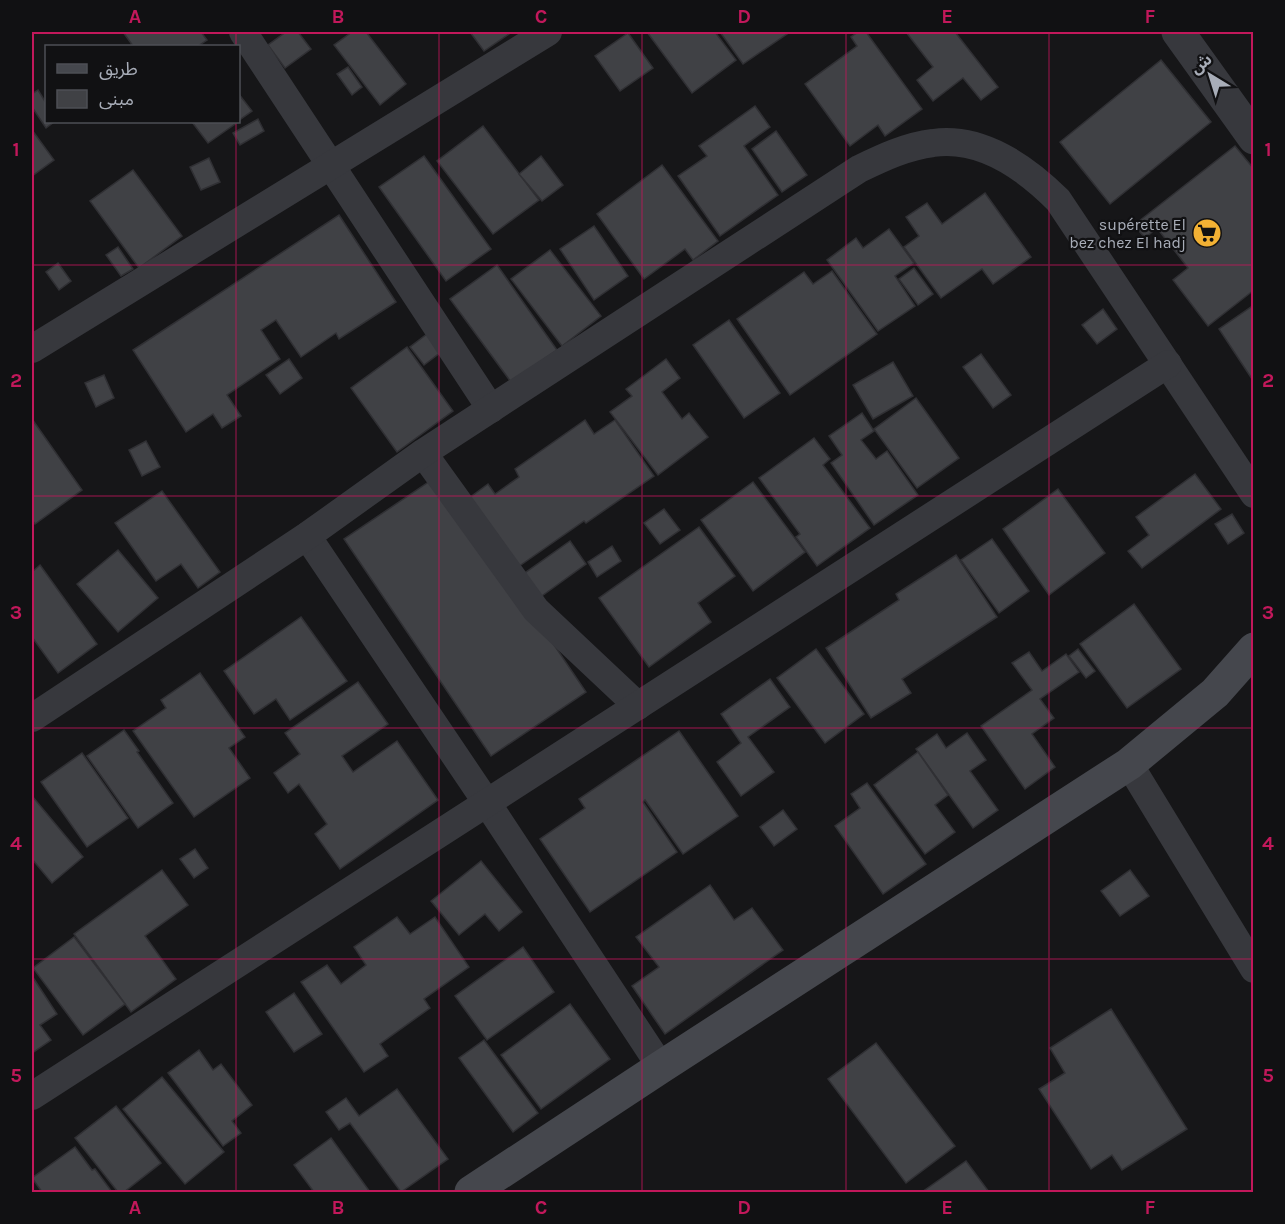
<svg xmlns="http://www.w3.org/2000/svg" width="1285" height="1224" viewBox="0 0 1285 1224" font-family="Karla,'Noto Sans Arabic',sans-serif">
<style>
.building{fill:#404145;stroke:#303034;stroke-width:1.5}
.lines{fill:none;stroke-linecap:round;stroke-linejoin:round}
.minor{stroke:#37383d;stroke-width:28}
.tertiary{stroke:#37383d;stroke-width:33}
.secondary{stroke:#45474d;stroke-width:33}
.grid{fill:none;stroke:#c2185b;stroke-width:1.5;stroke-opacity:0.55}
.labels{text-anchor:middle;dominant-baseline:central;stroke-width:4.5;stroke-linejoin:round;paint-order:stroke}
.poi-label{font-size:16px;fill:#a8adb8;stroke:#111113;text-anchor:end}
.neatline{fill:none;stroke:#c2185b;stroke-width:2}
.grid-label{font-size:20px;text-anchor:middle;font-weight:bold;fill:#c2185b}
</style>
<rect width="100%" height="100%" fill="#161618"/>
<g class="building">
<path d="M123,32H201L207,40L198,46H133Z"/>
<path d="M286,32H298L311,49L285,68L268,45Z"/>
<path d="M352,32H366L406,84L380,105L334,45Z"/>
<path d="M470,32H512L484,51Z"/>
<path d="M647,32H715L736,60L692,93Z"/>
<path d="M720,32H790L743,64Z"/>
<path d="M858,32H866L922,109L885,136L878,125L850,146L805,84L857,46L851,37Z"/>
<path d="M906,32H955L998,87L981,100L963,78L933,101L917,80L933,67Z"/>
<path d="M628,33L653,68L620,91L595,56Z"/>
<path d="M1161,60L1211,122L1110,204L1060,142Z"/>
<path d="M348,67L362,87L352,95L337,74Z"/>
<path d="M38,90L46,103V122H54L46,128L32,107V94Z"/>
<path d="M238,93L252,111L238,121Z"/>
<path d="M755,106L770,127L744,146L778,195L720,236L678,176L707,156L699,146Z"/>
<path d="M258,119L264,131L240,145L233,133Z"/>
<path d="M192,122H238L208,143Z"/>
<path d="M483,126L539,200L493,234L437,161Z"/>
<path d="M32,130L54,160L32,176Z"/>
<path d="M776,131L807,175L782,192L752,149Z"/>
<path d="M1235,146L1254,169V290L1208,326L1173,280L1188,268L1157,228L1145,238L1134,225Z"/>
<path d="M424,156L491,249L446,281L379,187Z"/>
<path d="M541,156L563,185L542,201L519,174Z"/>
<path d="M209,158L220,182L201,190L190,167Z"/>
<path d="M662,165L718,241L693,260L685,249L644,279L597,214Z"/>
<path d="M133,170L182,236L139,268L90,201Z"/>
<path d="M985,193L1031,257L993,284L982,269L941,298L904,247L919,236L906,217L927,203L942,224Z"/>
<path d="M339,215L396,302L339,339L336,333L301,357L276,320L261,330L280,359L227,395L241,416L222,428L213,414L186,432L133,350Z"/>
<path d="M594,226L628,276L594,300L560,249Z"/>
<path d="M889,229L914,263L895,276L915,306L878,331L827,260L856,238L863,248Z"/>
<path d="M118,247L133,269L121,276L106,255Z"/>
<path d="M550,250L601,316L562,346L511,279Z"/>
<path d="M58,263L71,281L59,290L46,272Z"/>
<path d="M497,265L557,350L511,382L450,299Z"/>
<path d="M914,268L933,294L918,305L899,279Z"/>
<path d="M832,271L877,334L790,395L737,319L804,272L813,284Z"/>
<path d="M1254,305V382L1219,329Z"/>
<path d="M1103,309L1117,329L1097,344L1082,325Z"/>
<path d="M729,320L780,393L744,418L693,345Z"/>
<path d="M427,334L441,352L424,365L410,347Z"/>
<path d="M407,347L453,411L397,452L351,388Z"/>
<path d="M981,354L1011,395L993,408L963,367Z"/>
<path d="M289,359L302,378L280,394L266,375Z"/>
<path d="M666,359L680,378L662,392L682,419L689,413L708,437L658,475L610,412L632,396L626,389Z"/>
<path d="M893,362L913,396L873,419L853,385Z"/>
<path d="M104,375L114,398L96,407L85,383Z"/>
<path d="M916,398L959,458L917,488L874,429Z"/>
<path d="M862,413L874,431L861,440L876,459L887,451L918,495L874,525L831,463L842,455L829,436Z"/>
<path d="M32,419L82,490L35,524L32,520Z"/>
<path d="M585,420L594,434L615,420L654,476L586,523L584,521L515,569L469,498L488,484L495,494L519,477L515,469Z"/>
<path d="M814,438L830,459L823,465L870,528L817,566L796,537L800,534L759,478Z"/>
<path d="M146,441L160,467L142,476L129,450Z"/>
<path d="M1195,474L1221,509L1142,568L1128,551L1149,535L1136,517Z"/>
<path d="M439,475L586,692L491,756L344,539Z"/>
<path d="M753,482L805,552L753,591L701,520Z"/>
<path d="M1058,489L1105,553L1049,595L1003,529Z"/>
<path d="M162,491L220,572L198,588L181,564L156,581L115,523Z"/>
<path d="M664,509L680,530L660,544L644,523Z"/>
<path d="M1232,514L1244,533L1228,544L1215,524Z"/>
<path d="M699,527L735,576L698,603L711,622L649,667L599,598Z"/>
<path d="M992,539L1029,591L999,613L961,560Z"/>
<path d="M570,541L586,564L539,598L522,575Z"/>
<path d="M612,546L621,561L597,577L588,562Z"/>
<path d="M118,550L158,598L118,632L77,584Z"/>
<path d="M956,555L997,617L902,679L911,693L871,718L826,648L899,600L896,594Z"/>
<path d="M40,565L97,644L58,673L32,637V572Z"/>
<path d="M1134,604L1181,669L1127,708L1080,644Z"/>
<path d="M301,617L347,681L290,720L276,699L254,714L224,671Z"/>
<path d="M816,649L864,714L825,743L777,678Z"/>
<path d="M1078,649L1095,671L1086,678L1069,656Z"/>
<path d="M1029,652L1042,671L1066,654L1079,672L1040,699L1054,718L1032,734L1055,767L1025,789L981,726L1032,690L1012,663Z"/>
<path d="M200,673L245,737L229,748L250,778L194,817L133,731L166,708L161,700Z"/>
<path d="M770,679L790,707L748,737L774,772L741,796L717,762L741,743L721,714Z"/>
<path d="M358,682L388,724L342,756L353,772L397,741L438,800L340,869L315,834L327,824L299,784L288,793L274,773L300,754L285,733Z"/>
<path d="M124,730L139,751L137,752L173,803L138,828L87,756Z"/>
<path d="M679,731L738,816L683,854L645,800L643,802L677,852L590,912L540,839L585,808L579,799Z"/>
<path d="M967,733L986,760L970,771L998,810L973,828L916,749L937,734L946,748Z"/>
<path d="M918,752L948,795L935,805L955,832L925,854L874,785Z"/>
<path d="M82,753L128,818L87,847L41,782Z"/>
<path d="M867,783L926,864L883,894L835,826L860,808L851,794Z"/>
<path d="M32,796L83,857L52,883L32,859Z"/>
<path d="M783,810L797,829L774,846L760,827Z"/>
<path d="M195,849L208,868L194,878L180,859Z"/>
<path d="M481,861L522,912L499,931L485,914L459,935L431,901Z"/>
<path d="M162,870L188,905L145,936L176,979L131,1012L74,934Z"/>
<path d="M1130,870L1149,896L1120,916L1101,891Z"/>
<path d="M710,885L734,920L752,908L783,950L665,1034L632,986L659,967L636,937Z"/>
<path d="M397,917L410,934L435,917L469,967L424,999L430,1008L380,1044L388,1056L364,1072L301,982L327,965L341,984L366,965L354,947Z"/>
<path d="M74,937L125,1004L83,1035L33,968Z"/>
<path d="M523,947L554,992L487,1040L455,996Z"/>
<path d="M32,976L57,1014L40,1025L51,1040L32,1053Z"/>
<path d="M294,993L322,1034L294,1052L266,1012Z"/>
<path d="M570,1004L610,1059L541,1109L501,1055Z"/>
<path d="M1111,1009L1187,1129L1122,1170L1112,1155L1091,1169L1039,1089L1065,1073L1050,1048Z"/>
<path d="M484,1040L538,1113L513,1132L459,1058Z"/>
<path d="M876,1043L955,1146L906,1183L828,1079Z"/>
<path d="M199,1050L213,1070L221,1064L252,1105L232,1121L241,1133L223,1146L168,1073Z"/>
<path d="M162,1077L224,1152L185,1184L123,1109Z"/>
<path d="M397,1089L448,1159L401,1192L350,1123L339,1130L326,1112L346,1098L359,1116Z"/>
<path d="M116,1106L161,1163L124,1192H118L75,1138Z"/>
<path d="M331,1138L370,1192H314L294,1165Z"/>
<path d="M75,1147L92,1170L95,1169L112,1192H42L32,1178Z"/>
<path d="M966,1161L989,1192H922Z"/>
</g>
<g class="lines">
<g class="minor">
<path d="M243,32L491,409"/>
<path d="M32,349L548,32"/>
<path d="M423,453L536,610L638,706"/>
<path d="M307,536L487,803L661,1067"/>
<path d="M32,718L307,536L423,453L859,169C882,158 907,146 933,143C981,136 1026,168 1058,200L1254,494"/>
<path d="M1129,764L1254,969"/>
<path d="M32,1096L1168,364"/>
</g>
<path class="tertiary" d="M1178,32L1254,138"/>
<path class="secondary" d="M471,1192L661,1067L1129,764L1215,693L1254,649"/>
</g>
<path class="grid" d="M236,32V46M439,32V1192M642,32V1192M846,32V1192M1049,32V1192M236,122V1192M32,265H1254M32,496H1254M32,728H1254M32,959H1254"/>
<defs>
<g id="supermarket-disc" transform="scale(1.5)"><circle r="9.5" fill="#f2b134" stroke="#111113"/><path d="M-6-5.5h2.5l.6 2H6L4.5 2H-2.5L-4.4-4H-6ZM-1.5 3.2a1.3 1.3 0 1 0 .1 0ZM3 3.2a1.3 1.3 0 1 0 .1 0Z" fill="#111"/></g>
</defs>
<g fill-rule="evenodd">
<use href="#supermarket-disc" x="1207" y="233"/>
</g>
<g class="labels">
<g class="poi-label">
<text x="1186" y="224">supérette El<tspan x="1186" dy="18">bez chez El hadj</tspan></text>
</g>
</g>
<rect width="1285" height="1224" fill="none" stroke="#111113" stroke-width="66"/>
<rect x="45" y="45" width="195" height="78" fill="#111113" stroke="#4d4f55" stroke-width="1.5"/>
<rect x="57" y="64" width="30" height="9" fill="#45474d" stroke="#4d4f55" stroke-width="1.5"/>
<text x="99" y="75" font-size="18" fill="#a8adb8">طريق</text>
<rect x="57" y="90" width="30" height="18" fill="#404145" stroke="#4d4f55" stroke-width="1.5"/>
<text x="99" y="105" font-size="18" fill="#a8adb8">مبنى</text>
<g transform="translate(1210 75) rotate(322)" stroke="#111113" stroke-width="4.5" paint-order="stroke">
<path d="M0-4.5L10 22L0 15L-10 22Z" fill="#a8adb8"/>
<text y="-9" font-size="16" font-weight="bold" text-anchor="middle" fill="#a8adb8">ش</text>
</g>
<rect x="33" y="33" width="1219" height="1158" class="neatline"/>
<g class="grid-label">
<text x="135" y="23">A</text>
<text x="338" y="23">B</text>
<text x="541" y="23">C</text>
<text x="744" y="23">D</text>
<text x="947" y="23">E</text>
<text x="1150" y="23">F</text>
<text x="16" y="156">1</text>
<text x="1268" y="156">1</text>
<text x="16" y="387">2</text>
<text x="1268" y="387">2</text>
<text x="16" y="619">3</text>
<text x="1268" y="619">3</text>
<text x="16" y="850">4</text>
<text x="1268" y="850">4</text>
<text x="16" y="1082">5</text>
<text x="1268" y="1082">5</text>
<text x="135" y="1214">A</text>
<text x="338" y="1214">B</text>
<text x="541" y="1214">C</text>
<text x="744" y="1214">D</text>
<text x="947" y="1214">E</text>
<text x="1150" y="1214">F</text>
</g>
</svg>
